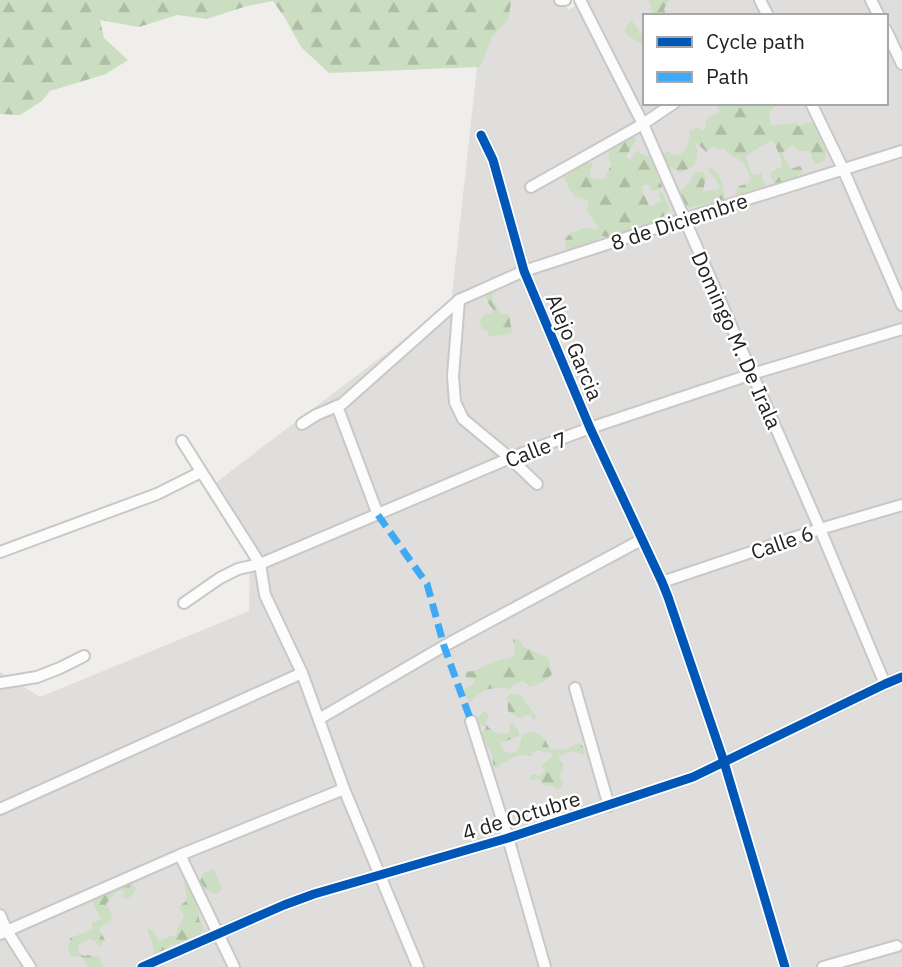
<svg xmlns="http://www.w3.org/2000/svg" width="902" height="967" viewBox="0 0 902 967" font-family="'IBM Plex Sans',sans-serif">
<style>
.residential{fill:#dfdedc;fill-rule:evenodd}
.forest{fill:url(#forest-firs)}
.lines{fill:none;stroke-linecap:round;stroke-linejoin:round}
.street-casing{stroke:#c9c8c7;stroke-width:14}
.street{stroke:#fdfcfc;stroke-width:10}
.quiet{stroke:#3fa9f5;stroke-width:7;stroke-dasharray:14 7;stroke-linecap:butt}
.cycleway-casing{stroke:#fff;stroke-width:13}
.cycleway{stroke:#0057b8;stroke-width:9}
.labels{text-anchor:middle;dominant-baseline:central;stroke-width:5;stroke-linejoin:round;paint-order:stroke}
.street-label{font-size:21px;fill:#222;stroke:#fff}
</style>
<defs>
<pattern id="forest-firs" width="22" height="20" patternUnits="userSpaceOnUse" patternTransform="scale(1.75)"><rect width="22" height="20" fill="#cbdec1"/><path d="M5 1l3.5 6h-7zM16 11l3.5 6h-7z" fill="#aebea6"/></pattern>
</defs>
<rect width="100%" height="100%" fill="#f0eeeb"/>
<path class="residential" d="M482,0H563L568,10L587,0H902V967H0V672L40,697L249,611L250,558L210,487L451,304L483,13ZM645,16H886V103H645Z"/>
<g class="forest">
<path d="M0,0H511V3L508,20L492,37L480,67L329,73L301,47L285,18L273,1L247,6L207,19L177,15L139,27L100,20L104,38L128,60L106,74L50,91L42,101L20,115L0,114Z"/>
<path d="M649,0H669L664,9L667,16H653Z"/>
<path d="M632,21L645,39V47C640,41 631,39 625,33L626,26Z"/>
<path d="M717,103H776L772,110L769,111L771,125L791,124L795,122L799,126L807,122L815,124L821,134L820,140C827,147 830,161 818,164L814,163L810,151H798L793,145L782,153L790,169L800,166L803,171L790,183L787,180L776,185L771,177V172L781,167L782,161L773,140C763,144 755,151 745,156L751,172L754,175L761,173L765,185L764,188L754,193L737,196L735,192L739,186L749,183L751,178L743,162L729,154L724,148L719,150L716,147H712L706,152L697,143L696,144L697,155L695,165L680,173L672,167H669L665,169L661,159L662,154L668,152C685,162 689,143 690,130L699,127L702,130L706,128C704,117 711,116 719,112Z"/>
<path d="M632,134L636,140L626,157L630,160L638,150L639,153L654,158L656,174L662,186V189L652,191L648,184L642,186L643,193L649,205L652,206L661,201L658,194L662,192L670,209C667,211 665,214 663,217C656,225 645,225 635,226L632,230L612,238L601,236C594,244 574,250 564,249L566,244L565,239L571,233L587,227L595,230L599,228L587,211L589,202L585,199L576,197L568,188V185L564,177L587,162L593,164C587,177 588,179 604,179L611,165L608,154L617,142Z"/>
<path d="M711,168C721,173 725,190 725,200L689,208L684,205L680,191L690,182L694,172H703L706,177L703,191L718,190L720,186L708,170Z"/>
<path d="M496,286L498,289L492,293L493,301L502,315L507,314L509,316L512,332C507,335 494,337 488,335V332L483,329L480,324L481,318L486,314L491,315L493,309L488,303L484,291Z"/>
<path d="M513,639L520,640L524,647C533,650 539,655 548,657L552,674L545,681L531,687L523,681L515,684L510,689C490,686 483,689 470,702L464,695V689L472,685L475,679L466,677L465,672L473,671L496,661L513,657L515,651Z"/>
<path d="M510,694H517L521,695L536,716L534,721L530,715H526L521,719L508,711L507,697Z"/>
<path d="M485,711L489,717L487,719L486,724C491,732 499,735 508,734L510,730L509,724L512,723L519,731V736L501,743L502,748L505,752L512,753L518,750L523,734L534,731L545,739L550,750L566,749L579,743L582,745L585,752L582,755L573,751L558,756L562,763L563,771L559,776L562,779L563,784L558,790L553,786L543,785L539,779L532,781L530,779V776L534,774L538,776L542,775L545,770L541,766L552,757V754L548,752L544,753L538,750L533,753L532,756C521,752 505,760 496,768L493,767V758L488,747C481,744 480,741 480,734L486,728L485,726L477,725L476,719Z"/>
<path d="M213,869C216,872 220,883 222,888L220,892L214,894L205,889L200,881L204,872Z"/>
<path d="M184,882H188C193,889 200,913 199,920L203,925L204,930C195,938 186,947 172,944L160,955L154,954L152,941L147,930L148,928L152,930L159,941L165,939L171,935L173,937L176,936L178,927L184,917L179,907L187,900Z"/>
<path d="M127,884H132L136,889L130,897L124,900L123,890L117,891L106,904L113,917L110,922L100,927V931L105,940L99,947L94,940L89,939L78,946V951L83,956L89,955L93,957L99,956L103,967H88L81,956L72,957L68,951L70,938L92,930V923L101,919L92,901L96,896Z"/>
</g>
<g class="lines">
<g class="street-casing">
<g id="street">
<path d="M560,0H565"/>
<path d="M580,0L643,124L820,529L885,684"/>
<path d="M760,0L768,16"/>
<path d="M871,0L879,16"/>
<path d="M886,30L902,64"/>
<path d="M811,103L843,169L902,305"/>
<path d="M481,135L493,160L524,271L590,428L662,582L668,597L724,762L785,967"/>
<path d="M531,187L643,124L674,103"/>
<path d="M459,300L453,376L455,402L463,419L510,458L537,484"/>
<path d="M337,406L378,515"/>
<path d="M302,424L316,415L342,404L459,300L524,271L684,219L902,151"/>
<path d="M182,441L260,564L265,595L302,673L344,789L418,967"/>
<path d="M0,552L157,494L201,472"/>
<path d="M662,582L820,529L902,505"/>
<path d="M184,603L220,578L238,569L260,564L510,458L590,428L752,374L902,329"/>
<path d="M0,683L37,677L60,668L84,656"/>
<path d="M575,688L609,806"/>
<path d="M319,719L444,646L641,540"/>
<path d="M471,721L508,838L545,967"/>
<path d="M0,809L302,673"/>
<path d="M180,855L234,967"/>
<path d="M0,915L7,931L30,967"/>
<path d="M0,934L180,855L344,789"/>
<path d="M142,967L284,905L314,894L508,838L693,777L885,684L902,677"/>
<path d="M823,967L897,946"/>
</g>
</g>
<use href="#street" class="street"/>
<path class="quiet" d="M378,515L427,584L444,646L471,721"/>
<g class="cycleway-casing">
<g id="cycleway">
<path d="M481,135L493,160L524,271L590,428L662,582L668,597L724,762L785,967"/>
<path d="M142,967L284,905L314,894L508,838L693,777L885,684L902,677"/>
</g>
</g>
<use href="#cycleway" class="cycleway"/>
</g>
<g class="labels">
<g class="street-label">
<text transform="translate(679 221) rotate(-18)">8 de Diciembre</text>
<text transform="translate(737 340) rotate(66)">Domingo M. De Irala</text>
<text transform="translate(575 347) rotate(67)">Alejo Garcia</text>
<text transform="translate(536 449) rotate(-21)">Calle 7</text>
<text transform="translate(782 542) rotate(-19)">Calle 6</text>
<text transform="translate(521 815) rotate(-17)">4 de Octubre</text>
</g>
</g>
<rect x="643" y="14" width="245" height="91" fill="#ffffff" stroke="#a7a7a7" stroke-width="2"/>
<rect x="657" y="37" width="35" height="10" fill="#0057b8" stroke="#a7a7a7" stroke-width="2"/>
<text x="706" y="49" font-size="21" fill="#222222">Cycle path</text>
<rect x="657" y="72" width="35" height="10" fill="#3fa9f5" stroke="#a7a7a7" stroke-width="2"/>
<text x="706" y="84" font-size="21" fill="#222222">Path</text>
</svg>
